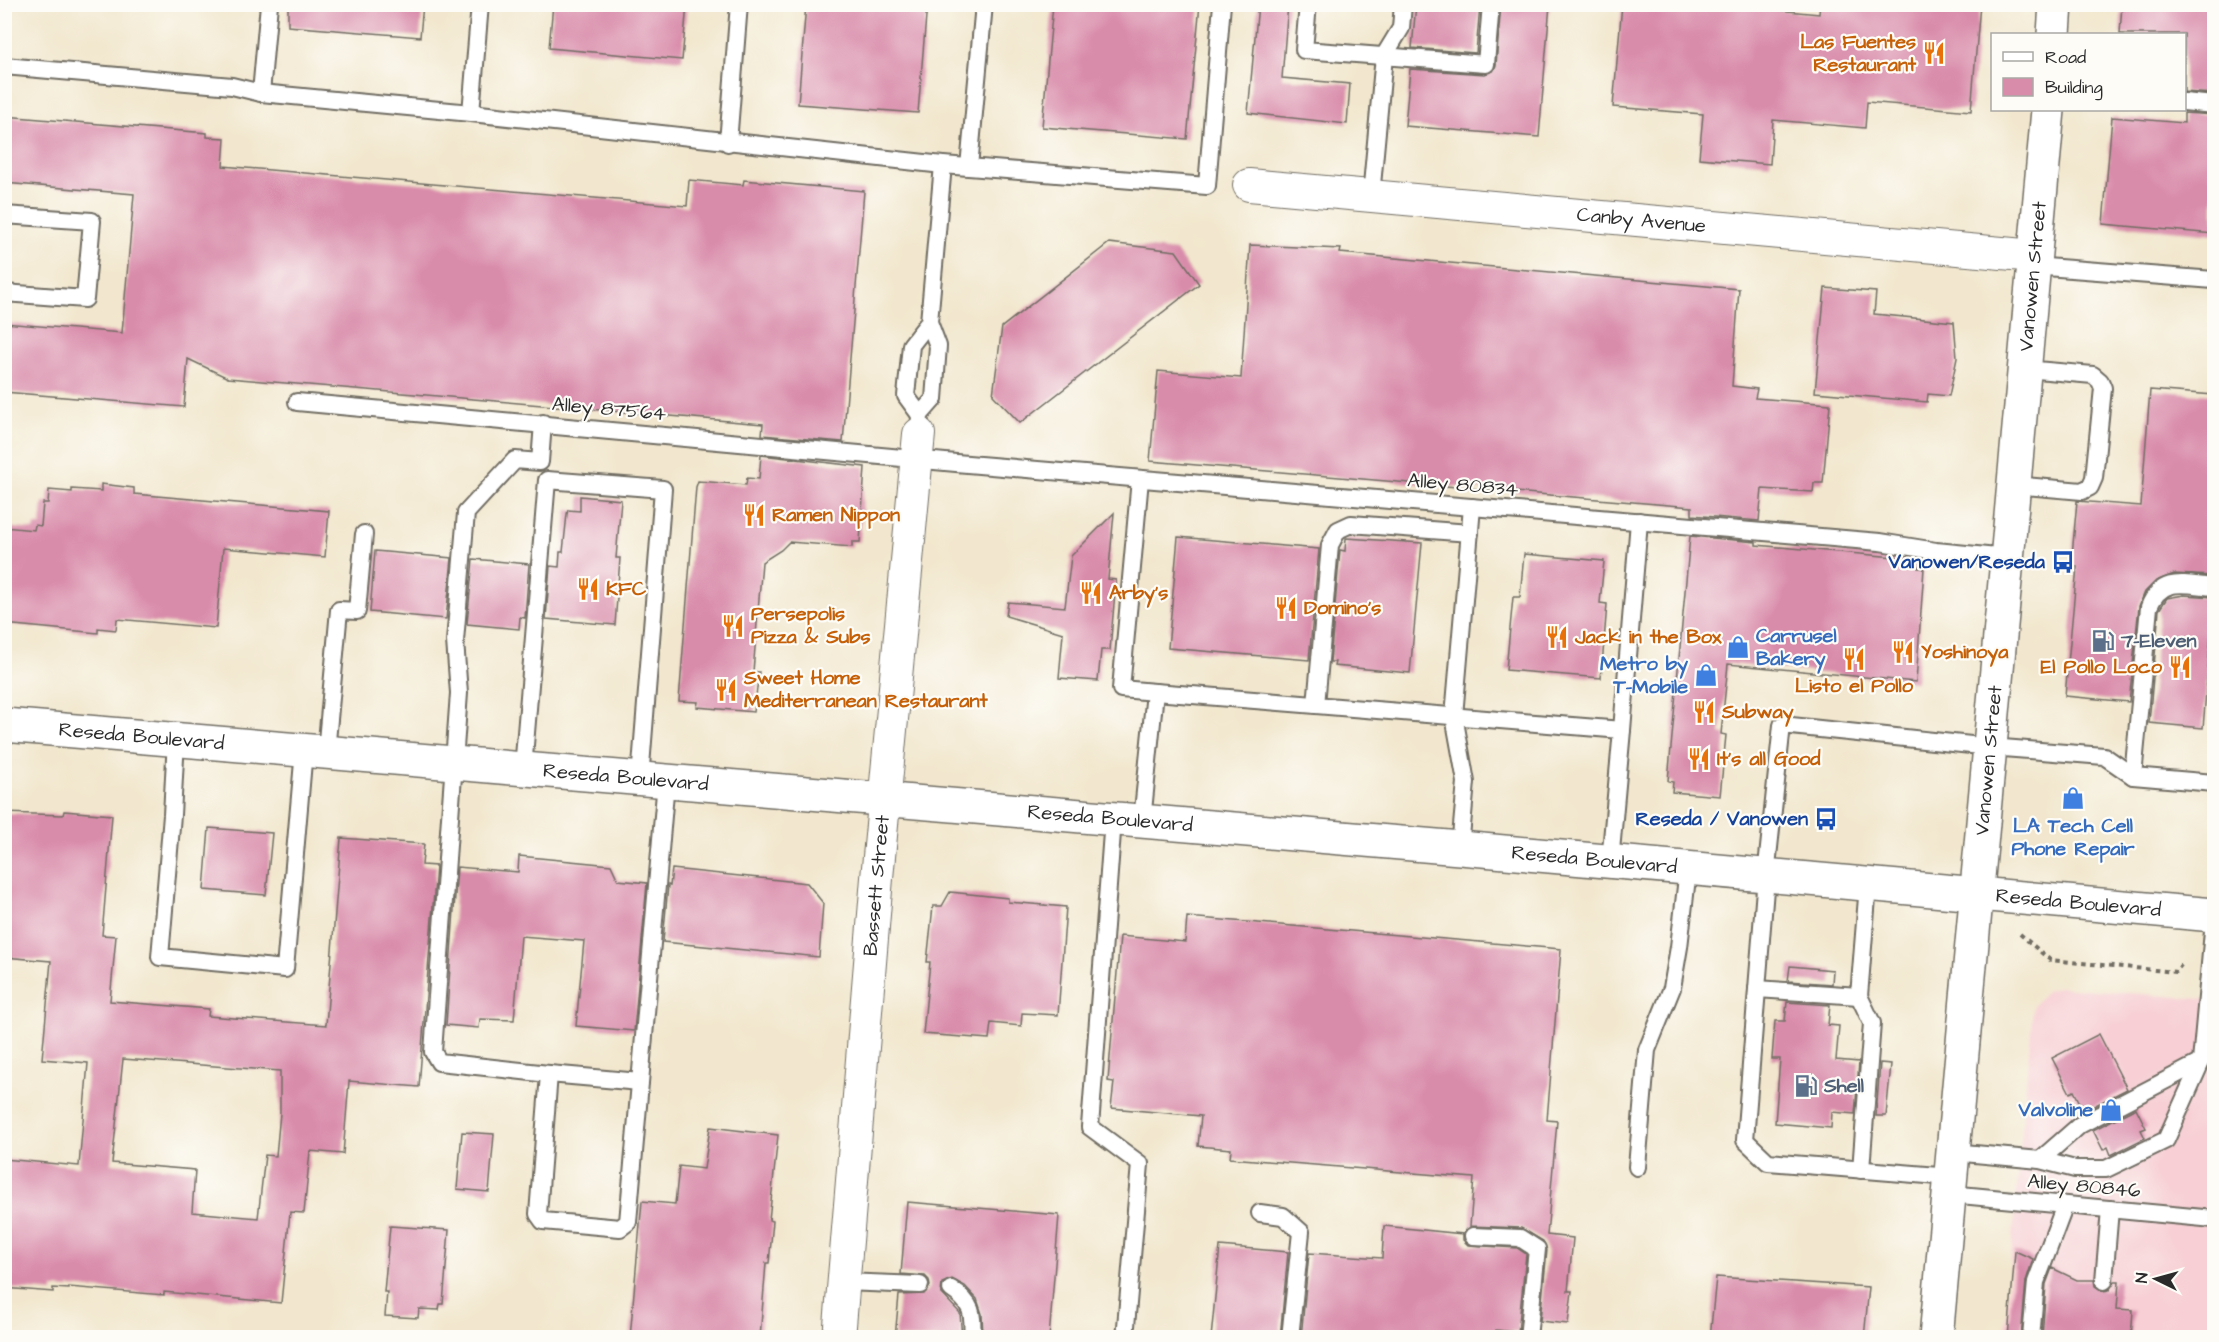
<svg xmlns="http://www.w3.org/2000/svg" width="2219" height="1342" viewBox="0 0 2219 1342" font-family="'Architects Daughter',sans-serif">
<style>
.built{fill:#f7cfd4}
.building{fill:#d98caa;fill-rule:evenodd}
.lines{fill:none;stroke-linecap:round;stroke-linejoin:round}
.service-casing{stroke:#716d64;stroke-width:20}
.minor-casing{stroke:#716d64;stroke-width:34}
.secondary-casing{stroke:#716d64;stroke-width:36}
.primary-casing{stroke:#716d64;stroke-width:36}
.path{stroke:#716d64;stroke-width:4;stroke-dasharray:4.5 4.5;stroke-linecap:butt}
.service{stroke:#fff;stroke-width:16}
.minor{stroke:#fff;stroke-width:32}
.secondary{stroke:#fff;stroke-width:33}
.primary{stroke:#fff;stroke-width:33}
.labels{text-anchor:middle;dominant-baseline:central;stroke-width:4.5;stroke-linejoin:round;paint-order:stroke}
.food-label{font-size:20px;font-weight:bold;fill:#c56008;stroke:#fdfcf7;text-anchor:start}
.street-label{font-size:20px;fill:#2b2b2b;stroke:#fdfcf7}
.transit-label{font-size:20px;font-weight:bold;fill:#164399;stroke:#fdfcf7;text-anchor:end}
.shop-label{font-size:20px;font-weight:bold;fill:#366cbe;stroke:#fdfcf7;text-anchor:end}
.service-label{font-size:20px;font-weight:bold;fill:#4e5e75;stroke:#fdfcf7;text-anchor:start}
</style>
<rect width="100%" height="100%" fill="#fdfcf7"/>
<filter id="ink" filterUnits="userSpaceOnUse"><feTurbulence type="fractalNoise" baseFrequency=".0167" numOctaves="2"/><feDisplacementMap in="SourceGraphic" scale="12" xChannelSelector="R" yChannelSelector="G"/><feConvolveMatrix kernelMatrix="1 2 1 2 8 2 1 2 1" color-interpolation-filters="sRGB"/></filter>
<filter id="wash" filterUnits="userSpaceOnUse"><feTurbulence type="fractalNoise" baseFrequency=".008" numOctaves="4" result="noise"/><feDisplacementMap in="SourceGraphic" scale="24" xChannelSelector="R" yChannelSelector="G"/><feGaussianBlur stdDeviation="1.35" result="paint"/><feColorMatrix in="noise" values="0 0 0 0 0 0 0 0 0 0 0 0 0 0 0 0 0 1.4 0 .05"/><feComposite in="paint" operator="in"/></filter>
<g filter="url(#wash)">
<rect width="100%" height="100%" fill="#f2e7ce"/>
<path class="built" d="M2060,987L2214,1000V1337L2004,1338L2033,1006L2046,991Z"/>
<g id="blocks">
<g class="building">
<path d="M288,4H423L420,37L288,26Z"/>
<path d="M553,4H687L682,60L549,48Z"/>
<path d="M806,4H927L918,113L798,104Z"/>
<path d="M1053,4H1200L1187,139L1042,127Z"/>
<path d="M1258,4H1288L1282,78L1350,84L1347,124L1248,113Z"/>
<path d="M1416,4H1480L1476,53L1412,48Z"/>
<path d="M1501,4H1550L1539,137L1405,126L1410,69L1485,74L1494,70L1496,65Z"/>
<path d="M1622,4H1711L1819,14L1820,4H1980L1971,111L1867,102L1865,128L1773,120L1770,164L1699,158L1703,114L1613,107Z"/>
<path d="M2122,4H2214V94L2184,92V34H2120Z"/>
<path d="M2184,113L2214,115V234L2103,224L2112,117L2184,123Z"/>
<path d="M4,116L207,133V137L225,138L223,166L687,206L689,180L743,185L744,180L864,191L843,442L762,435L763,424L228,378L188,359L184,407L4,392V323L122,333L134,194L4,183Z"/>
<path d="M1109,243L1176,251L1199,284L1020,423L993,395L1002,327Z"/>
<path d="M1250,245L1341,249L1340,253L1739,289L1732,386L1757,389L1755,398L1830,404L1823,483H1814L1813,492L1762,489L1759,521L1692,515V507L1150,461L1158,371L1241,378Z"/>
<path d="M1825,288L1876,292L1874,314L1954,322L1957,358L1949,396L1928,394L1927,402L1815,392Z"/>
<path d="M2150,390L2214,395V576L2174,574L2156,581L2145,592L2139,606L2129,702L2065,696L2077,567L2071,566L2077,501L2141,506Z"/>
<path d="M761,455L865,467L860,542H852V547L789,542L781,550L762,562L753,672H759L754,712L697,707L698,702L679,701L696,487L698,481L746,485L747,478L759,479Z"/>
<path d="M101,484L134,488V494L329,511L325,557L223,548L216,628L117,619L116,630L98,628V633L4,624V527L34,530L35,525L41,526L43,503H48L49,490L72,492V489L101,491Z"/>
<path d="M580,496L621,500L616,558H620L615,625L546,619L550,566L559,567L560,552H563L567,514L568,510L580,511Z"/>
<path d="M1114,513L1108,579L1116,580L1110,650H1101L1098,681L1059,678L1063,633L1006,616L1008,602L1065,607L1071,556Z"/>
<path d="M1690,536L1756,542V545L1918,559V568H1924L1916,682L1728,664L1721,734L1726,735L1720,796L1672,792L1673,782L1668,781Z"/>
<path d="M1178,537L1319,549L1309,660L1168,648Z"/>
<path d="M1346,538L1422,543L1410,673L1334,666L1335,662H1330L1340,550L1345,551Z"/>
<path d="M375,551L452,558L446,619L370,612Z"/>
<path d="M1524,554L1604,561L1600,603L1607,604L1601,678L1506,670L1513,597H1520Z"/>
<path d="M473,559L529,564L525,618L520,617L519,629L467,624Z"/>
<path d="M2184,595L2214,597L2203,728L2149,723L2159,610L2167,598Z"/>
<path d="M64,811L112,815L102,935L116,936L110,1001L209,1009L208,1016L326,1025L341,838L424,844L422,865L436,866L419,1087L349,1081L343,1154L310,1151L304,1213L290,1212L281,1303L164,1292V1295L69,1287V1289L53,1288V1292L4,1288V1159L79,1166L88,1063L42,1059L51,961L4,957V813L63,815ZM123,1059L280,1071V1113L276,1156L265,1155L258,1218L192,1212L195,1170L112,1163Z"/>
<path d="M209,828L272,833L266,895L204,890Z"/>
<path d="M519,856L611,865L618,880L647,883L634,1031L576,1026L584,941L521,936L514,1020L480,1019L479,1028L446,1025L457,867L518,872Z"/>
<path d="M672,869L807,883L823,903L819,957L663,942L668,885L670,886Z"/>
<path d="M950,892L1008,898V902L1066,907L1058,1015L1022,1013L1021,1026L991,1023L989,1039L923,1034L930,962H927L933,906H942Z"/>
<path d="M1187,917L1561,949L1547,1120L1557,1121L1547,1235L1573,1238L1568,1291H1572L1568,1324L1540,1321L1547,1250L1543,1241L1521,1228L1470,1226L1474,1178L1230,1158L1231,1149L1198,1146L1201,1116L1111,1108L1114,1082L1108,1081L1120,936L1185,942Z"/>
<path d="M1790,966L1833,970L1832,984L1788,981Z"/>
<path d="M1787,1002L1830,1005L1828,1025L1839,1026L1836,1060L1859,1062L1855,1114L1832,1112L1831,1128L1775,1123L1780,1059H1772L1775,1021H1785Z"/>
<path d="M2099,1034L2127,1089L2084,1111L2074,1091L2070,1093L2052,1058Z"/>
<path d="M1880,1063L1891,1064L1886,1116H1876Z"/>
<path d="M2136,1108L2146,1128L2141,1130L2145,1138L2111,1155L2108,1147L2103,1150L2093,1130Z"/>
<path d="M710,1127L778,1135L769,1220L773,1221L769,1263H766L760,1338H630L642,1201L675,1204L679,1166L704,1169Z"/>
<path d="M462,1132L494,1134L489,1192L457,1189Z"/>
<path d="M907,1202L1059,1215L1049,1338H983L982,1314L977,1299L965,1286L952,1279L942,1283L941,1293L960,1313L962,1338H895L899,1295L924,1294L930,1286L929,1280L925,1276L901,1274Z"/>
<path d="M390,1226L449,1230L443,1304H440L439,1310L419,1309L418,1318L385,1316L387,1292H384Z"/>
<path d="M1384,1226L1463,1234V1240L1468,1245L1517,1248L1526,1254L1518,1332L1496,1330V1338H1301L1309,1253L1382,1258Z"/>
<path d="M1220,1246L1288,1252L1280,1338H1211Z"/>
<path d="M2015,1251L2033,1259L2026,1281L2021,1338H2008Z"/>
<path d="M2052,1268L2077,1280H2094L2095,1286L2103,1291L2109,1290L2115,1281H2119L2117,1309L2133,1310L2131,1338H2042L2046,1284Z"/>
<path d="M1716,1277L1869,1287L1864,1338H1710Z"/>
</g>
</g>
</g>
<g filter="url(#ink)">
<use href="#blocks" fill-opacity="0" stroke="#716d64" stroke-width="1.5"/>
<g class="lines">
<g class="service-casing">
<g id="service">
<path d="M1308,4L1304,50L1486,64L1491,4"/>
<path d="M4,66L232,86L261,93L471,113L943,165L1207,186L1222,4"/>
<path d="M261,93L269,4"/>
<path d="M2184,102L2214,105"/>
<path d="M471,113L480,4"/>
<path d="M728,143L739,4"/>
<path d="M969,167L984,4"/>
<path d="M1371,196L1384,56L1401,28L1403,4"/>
<path d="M4,215L92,221L85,299L4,293"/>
<path d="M2033,266L2214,280"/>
<path d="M297,402L956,463L1880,542L1936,551L2007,558"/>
<path d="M920,415L906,396L911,345L929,322"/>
<path d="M543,423L540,462L515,460L466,513L455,641L459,693L433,1052L439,1062L549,1074L538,1214L543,1221L620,1228L628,1222L666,781"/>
<path d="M919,434L920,415L934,399L938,346L929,322L943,165"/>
<path d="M1140,479L1121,689L1155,692L1622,730L1639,521"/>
<path d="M2014,485L2082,491L2090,487L2094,478L2103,388L2100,381L2093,375L2024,369"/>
<path d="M1316,705L1330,545L1338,530L1351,524L1470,533"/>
<path d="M176,739L172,815L160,957L285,969L304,750"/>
<path d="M326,752L339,610L357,611L364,534"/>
<path d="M523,769L547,480L663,489L640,779"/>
<path d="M2133,776L2149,607C2162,575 2186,585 2214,587"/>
<path d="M1113,819L1090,1127L1140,1164L1125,1338"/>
<path d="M1142,821L1155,692"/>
<path d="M1460,848L1466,782L1454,716L1472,507"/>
<path d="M1610,862L1622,730"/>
<path d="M1757,989L1859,996"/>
<path d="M549,1074L640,1082"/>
<path d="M1953,1152L2040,1160L2075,1169H2106L2166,1140L2201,1062L2214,920"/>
<path d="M2040,1160L2080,1125L2201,1062"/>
<path d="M1637,1167L1647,1050L1672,988L1679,947L1688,869"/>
<path d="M1861,1170L1872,1023L1859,996L1868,885"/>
<path d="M1951,1177L1768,1162L1745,1140L1766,876L1782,725L1990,747L2104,756L2133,776L2214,783"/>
<path d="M1950,1194L2214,1219"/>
<path d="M1260,1213L1283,1216L1301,1232L1290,1338"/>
<path d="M1473,1236L1520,1238L1537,1249L1528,1338"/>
<path d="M2104,1281L2110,1209"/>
<path d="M844,1282L920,1285"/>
<path d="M951,1289C972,1303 974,1313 972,1338"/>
<path d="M2031,1338L2036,1282L2065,1205"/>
</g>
</g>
<g class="minor-casing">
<g id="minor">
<path id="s1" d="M1249,185L2035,256"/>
<path id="s2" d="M839,1338L877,878L919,434"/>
</g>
</g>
<g class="secondary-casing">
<g id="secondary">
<path d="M2054,34L2056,4"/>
<path id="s3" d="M1936,1338L2048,110"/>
</g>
</g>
<g class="primary-casing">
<g id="primary">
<path id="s4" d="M4,725L1460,848L2214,915"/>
</g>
</g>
<path class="path" d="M2020,934L2050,960L2176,972L2181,965"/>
<use href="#service" class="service"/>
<use href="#minor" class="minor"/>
<use href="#secondary" class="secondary"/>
<use href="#primary" class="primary"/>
</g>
</g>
<defs>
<g id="restaurant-bare" transform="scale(1.8)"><path d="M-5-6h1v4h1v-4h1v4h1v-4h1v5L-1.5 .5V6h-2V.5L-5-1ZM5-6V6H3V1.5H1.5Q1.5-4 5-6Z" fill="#e8710a" stroke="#fdfcf7" stroke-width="2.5" paint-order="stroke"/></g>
<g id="bus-bare" transform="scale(1.8)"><path d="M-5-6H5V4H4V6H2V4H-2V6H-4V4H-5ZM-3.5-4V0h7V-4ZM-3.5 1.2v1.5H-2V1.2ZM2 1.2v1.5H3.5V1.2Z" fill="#1a4fb4" stroke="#fdfcf7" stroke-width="2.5" paint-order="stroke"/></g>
<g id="fuel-bare" transform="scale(1.8)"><path d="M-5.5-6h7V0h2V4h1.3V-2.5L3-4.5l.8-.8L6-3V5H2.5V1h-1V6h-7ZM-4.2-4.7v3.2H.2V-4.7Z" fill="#5c6f8a" stroke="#fdfcf7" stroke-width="2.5" paint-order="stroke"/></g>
<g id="shop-bare" transform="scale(1.8)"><path d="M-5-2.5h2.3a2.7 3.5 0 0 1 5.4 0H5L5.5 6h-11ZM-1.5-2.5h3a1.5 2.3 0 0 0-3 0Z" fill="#3f7fe0" stroke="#fdfcf7" stroke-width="2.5" paint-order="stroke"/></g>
</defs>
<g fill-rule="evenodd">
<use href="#restaurant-bare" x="1934" y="53"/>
<use href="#restaurant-bare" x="754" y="515"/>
<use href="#bus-bare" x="2063" y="562"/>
<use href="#restaurant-bare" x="588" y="589"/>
<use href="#restaurant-bare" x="1091" y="593"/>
<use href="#restaurant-bare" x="1286" y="608"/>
<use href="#restaurant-bare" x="733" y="626"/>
<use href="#restaurant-bare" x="1557" y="637"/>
<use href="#fuel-bare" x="2103" y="641"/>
<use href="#shop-bare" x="1738" y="647"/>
<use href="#restaurant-bare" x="1903" y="652"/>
<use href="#restaurant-bare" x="1854" y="659"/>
<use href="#restaurant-bare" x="2180" y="667"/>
<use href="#shop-bare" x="1706" y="675"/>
<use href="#restaurant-bare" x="726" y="690"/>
<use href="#restaurant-bare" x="1704" y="712"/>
<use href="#restaurant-bare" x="1699" y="759"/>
<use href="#shop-bare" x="2073" y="798"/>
<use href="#bus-bare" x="1826" y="819"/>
<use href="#fuel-bare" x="1806" y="1086"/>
<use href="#shop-bare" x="2111" y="1110"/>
</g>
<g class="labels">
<g class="food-label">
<text x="1916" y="42" text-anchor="end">Las Fuentes<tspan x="1916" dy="23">Restaurant</tspan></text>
<text x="772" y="515">Ramen Nippon</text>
<text x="606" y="589">KFC</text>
<text x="1109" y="593">Arby's</text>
<text x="1304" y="608">Domino's</text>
<text x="751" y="614">Persepolis<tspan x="751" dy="23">Pizza &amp; Subs</tspan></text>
<text x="1575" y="637">Jack in the Box</text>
<text x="1921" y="652">Yoshinoya</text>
<text x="2162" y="667" text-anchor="end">El Pollo Loco</text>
<text x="744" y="678">Sweet Home<tspan x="744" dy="23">Mediterranean Restaurant</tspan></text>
<text x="1854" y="686" text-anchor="middle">Listo el Pollo</text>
<text x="1722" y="712">Subway</text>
<text x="1717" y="759">It's all Good</text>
</g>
<g class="street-label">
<text stroke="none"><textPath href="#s1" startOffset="394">Canby Avenue</textPath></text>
<text stroke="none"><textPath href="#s3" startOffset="1066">Vanowen Street</textPath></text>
<text transform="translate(609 409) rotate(5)">Alley 87564</text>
<text transform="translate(1463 485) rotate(5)">Alley 80834</text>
<text stroke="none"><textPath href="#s4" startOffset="138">Reseda Boulevard</textPath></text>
<text stroke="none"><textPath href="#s3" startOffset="580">Vanowen Street</textPath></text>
<text stroke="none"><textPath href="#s4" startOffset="624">Reseda Boulevard</textPath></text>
<text stroke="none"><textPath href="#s4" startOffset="1110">Reseda Boulevard</textPath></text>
<text stroke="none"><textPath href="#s4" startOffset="1596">Reseda Boulevard</textPath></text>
<text stroke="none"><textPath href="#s2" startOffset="454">Bassett Street</textPath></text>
<text stroke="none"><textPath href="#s4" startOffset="2082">Reseda Boulevard</textPath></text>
<text transform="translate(2084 1186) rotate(5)">Alley 80846</text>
</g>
<g class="transit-label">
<text x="2045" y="562">Vanowen/Reseda</text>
<text x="1808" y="819">Reseda / Vanowen</text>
</g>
<g class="shop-label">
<text x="1756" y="636" text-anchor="start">Carrusel<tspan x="1756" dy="23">Bakery</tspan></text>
<text x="1688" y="664">Metro by<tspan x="1688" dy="23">T-Mobile</tspan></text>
<text x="2073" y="826" text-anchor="middle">LA Tech Cell<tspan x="2073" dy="23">Phone Repair</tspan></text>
<text x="2093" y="1110">Valvoline</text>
</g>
<g class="service-label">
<text x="2121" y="641">7-Eleven</text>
<text x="1824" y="1086">Shell</text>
</g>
</g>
<rect width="2219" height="1342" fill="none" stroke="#fdfcf7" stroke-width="24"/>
<rect x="1991" y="33" width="195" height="78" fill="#fdfcf7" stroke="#a9a8a5" stroke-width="1.5"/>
<rect x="2003" y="52" width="30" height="9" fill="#ffffff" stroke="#a9a8a5" stroke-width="1.5"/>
<text x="2045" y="63" font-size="18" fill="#2b2b2b">Road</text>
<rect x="2003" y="78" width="30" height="18" fill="#d98caa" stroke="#a9a8a5" stroke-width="1.5"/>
<text x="2045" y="93" font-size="18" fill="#2b2b2b">Building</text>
<g transform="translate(2156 1279) rotate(275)" stroke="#fdfcf7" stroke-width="4.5" paint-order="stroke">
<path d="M0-4.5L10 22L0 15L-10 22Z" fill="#2b2b2b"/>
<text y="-9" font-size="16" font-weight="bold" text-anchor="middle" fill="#2b2b2b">N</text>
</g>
</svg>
